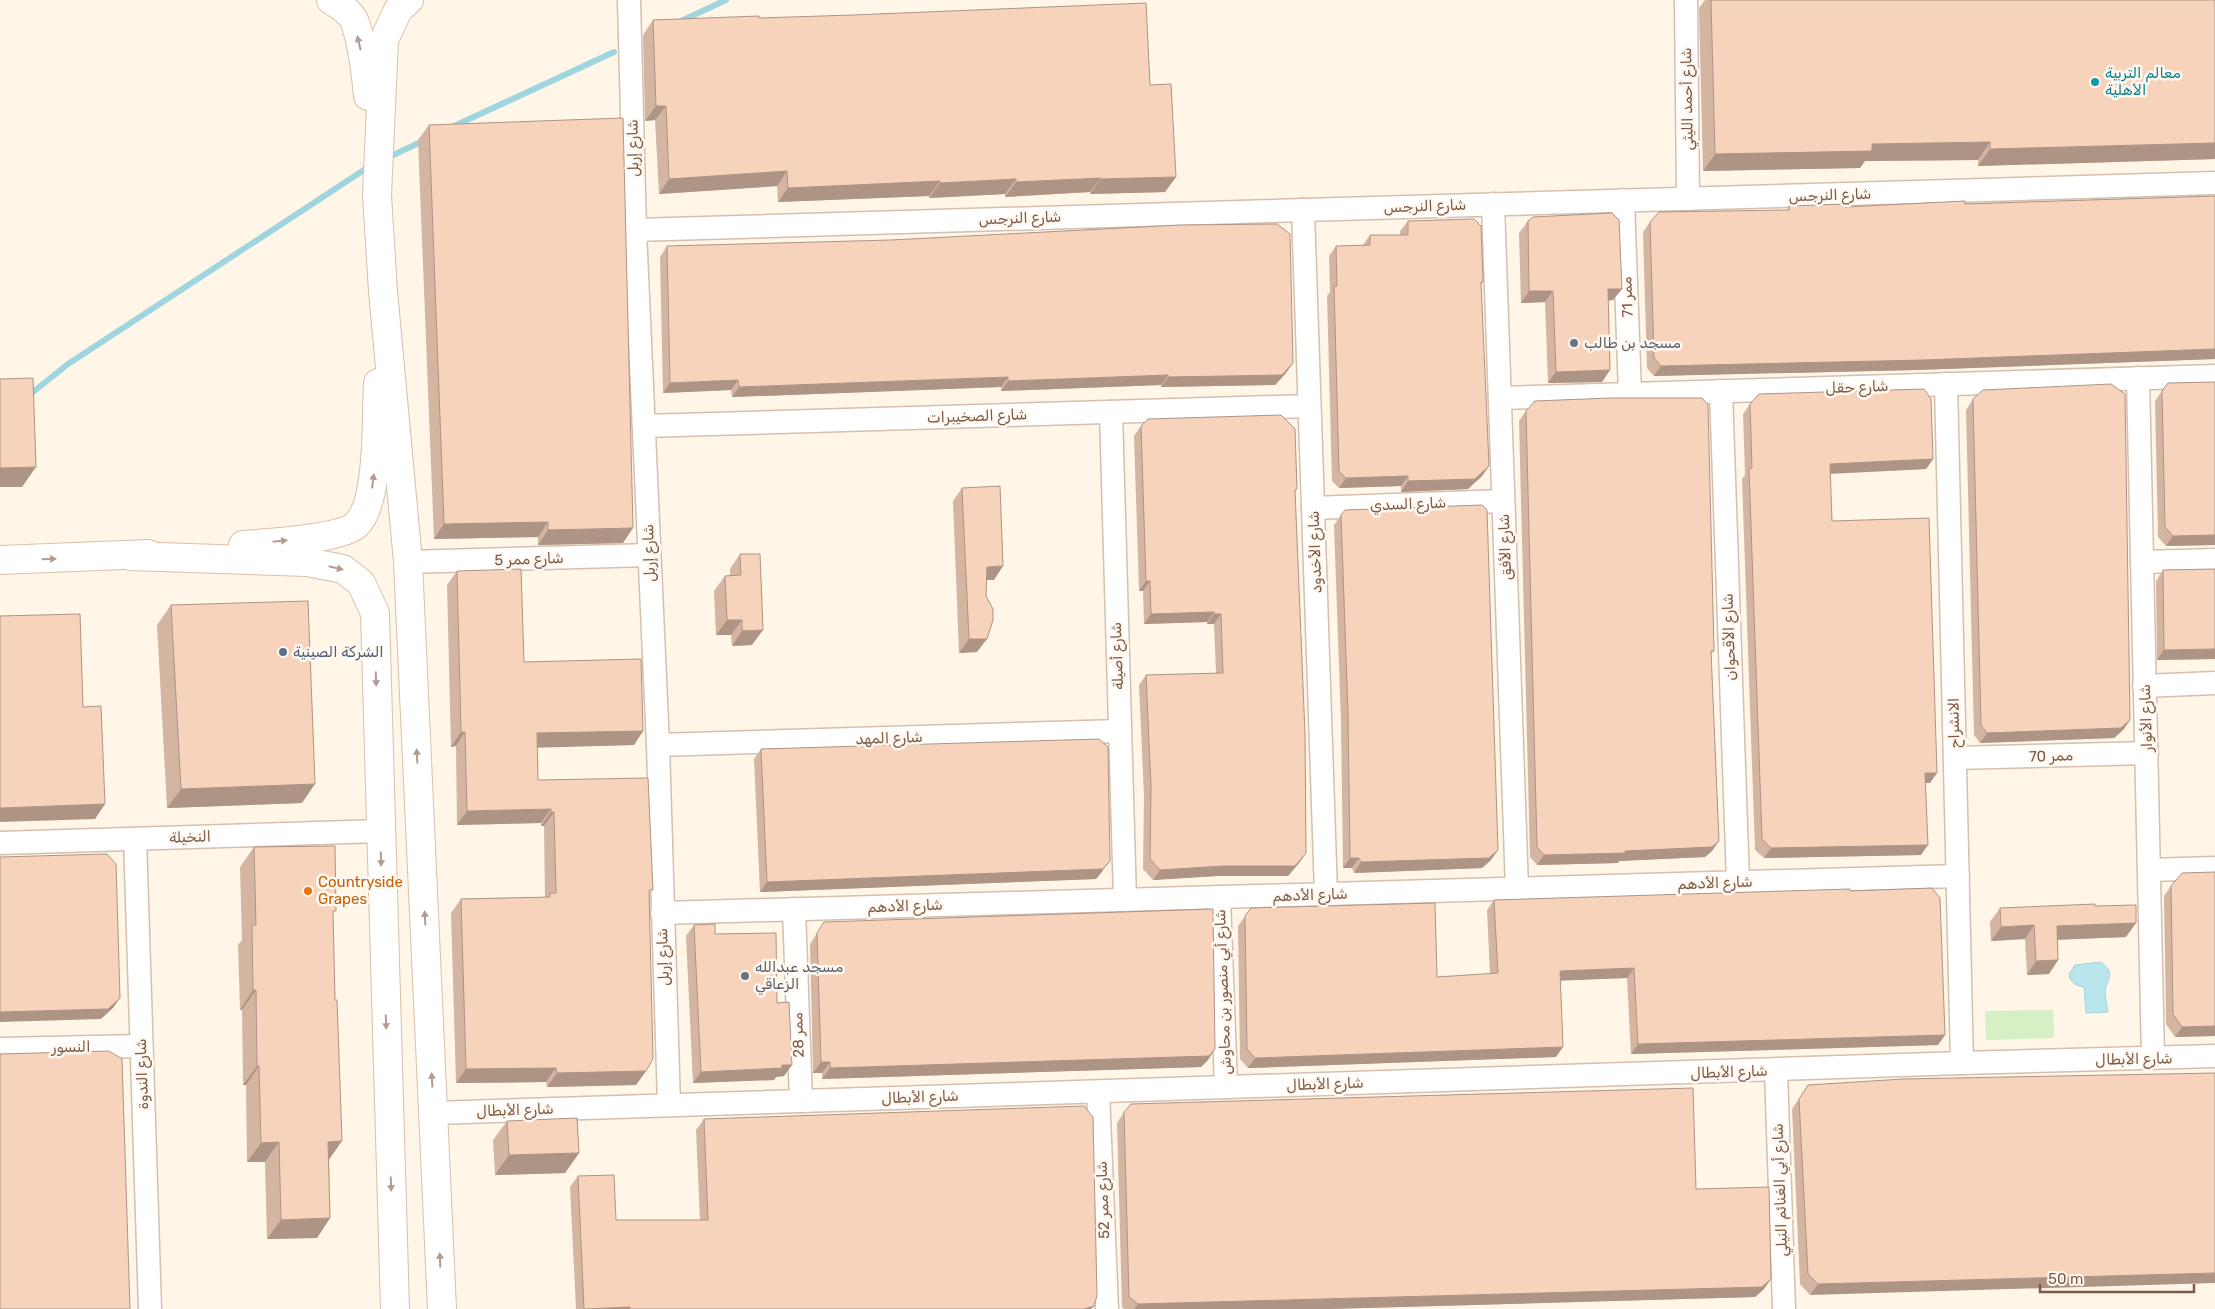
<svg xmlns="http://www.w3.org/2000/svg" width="2215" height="1309" viewBox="0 0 2215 1309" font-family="Rubik,'Noto Naskh Arabic',sans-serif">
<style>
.grass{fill:#d6efc4}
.water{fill:#b9e5ec;stroke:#9ed5df}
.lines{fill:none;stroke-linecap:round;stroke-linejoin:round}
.stream{stroke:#9ed5df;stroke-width:6}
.street-casing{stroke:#d5bfaf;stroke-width:25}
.secondary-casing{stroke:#d9bfab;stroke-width:30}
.street{stroke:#fff;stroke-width:22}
.secondary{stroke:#fff;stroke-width:28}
.wall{fill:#d4b5a2}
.shaded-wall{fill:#ad9484}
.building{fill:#f7d3bc;stroke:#ad9484}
.oneway{fill:#b19c91}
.culture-dot{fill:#0f9aa8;stroke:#fff9f1;stroke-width:2}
.worship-dot{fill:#6b7280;stroke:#fff9f1;stroke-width:2}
.service-dot{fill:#5c6f8a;stroke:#fff9f1;stroke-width:2}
.food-dot{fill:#e8710a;stroke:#fff9f1;stroke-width:2}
.labels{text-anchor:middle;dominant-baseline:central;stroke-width:5;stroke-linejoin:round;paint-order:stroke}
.culture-label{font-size:15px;fill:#0d838f;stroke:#fff9f1;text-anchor:start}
.street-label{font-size:15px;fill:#7d5a48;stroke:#fff9f1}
.worship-label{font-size:15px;fill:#5b616d;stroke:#fff9f1;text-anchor:start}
.service-label{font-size:15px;fill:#4e5e75;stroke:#fff9f1;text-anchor:start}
.food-label{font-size:15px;fill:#c56008;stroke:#fff9f1;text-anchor:start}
</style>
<rect width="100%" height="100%" fill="#fff6e8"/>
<path class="grass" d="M2053,1010L2054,1038L1986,1040L1985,1011Z"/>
<path class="water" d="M2101,962C2114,973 2110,973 2106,987C2104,993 2107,1005 2108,1012L2086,1013L2084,987L2076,985L2070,979L2069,974L2075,965Z"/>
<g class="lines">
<g class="stream">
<path d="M679,22L726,0"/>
<path d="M452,127L614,52"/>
<path d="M387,158L425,140"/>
<path d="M28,396L68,364L370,166"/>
</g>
<g class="street-casing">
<g id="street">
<path d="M629,0L635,230L658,745L669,1105"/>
<path d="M1686,0L1688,199"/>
<path d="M1623,200L1630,394"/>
<path d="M1493,204L1517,889"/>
<path d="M1303,210L1326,894"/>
<path d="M635,230L2215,183"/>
<path d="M2138,378L2153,1058"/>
<path d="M1946,384L1962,1063"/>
<path d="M1721,391L1738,882"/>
<path d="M1500,398L2215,376"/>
<path d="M1111,412L1125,900"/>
<path d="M644,426L1309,406"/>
<path d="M1313,508L1503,501"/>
<path d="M408,562L649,555"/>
<path d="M2142,562L2215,560"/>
<path d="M2144,686L2215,683"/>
<path d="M658,745L1119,731"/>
<path d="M1955,758L2147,753"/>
<path d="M135,839L150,1309"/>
<path d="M0,843L381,831"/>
<path d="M2149,870L2215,868"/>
<path d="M1219,897L1226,1087"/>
<path d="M794,909L801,1101"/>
<path d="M662,913L1958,876"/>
<path d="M0,1049L141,1046"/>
<path d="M1776,1070L1784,1309"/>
<path d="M1098,1092L1107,1309"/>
<path d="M434,1113L1962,1063L2215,1056"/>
</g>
</g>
<g class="secondary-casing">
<g id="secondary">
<path d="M331,0C339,5 349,11 354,20C362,40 366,75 368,96"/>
<path d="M409,0L398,10L384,40L377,195L383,291L408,562L442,1309"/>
<path d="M243,545C267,543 340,539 356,525C380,504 376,415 378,383"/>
<path d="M130,556L307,562L343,569L361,583L375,613L395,1309"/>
<path d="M0,560L148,554"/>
</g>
</g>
<use href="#street" class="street"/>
<use href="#secondary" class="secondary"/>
</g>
<g class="wall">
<path d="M1705,0H2215V159L1978,166V160L1865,161L1860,168L1703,171L1699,8Z"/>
<path d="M759,18L1150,85L1176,177L1165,192L1090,194V192L1005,197V194L929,198V196L778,202L777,186L659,194L655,120L645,121L643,35L653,20Z"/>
<path d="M429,125L623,543L538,545V537L434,539L418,140Z"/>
<path d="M2215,196V359L1916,370L1654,376L1647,368L1643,232L1650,222L1787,210L1789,206L1845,207Z"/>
<path d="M1408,221L1483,282L1481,285L1489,466L1482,476L1468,489L1401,492V486L1339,488L1332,481L1327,296L1330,292L1329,256L1336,246L1363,245L1370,235H1400V231Z"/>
<path d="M1528,221L1613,300L1608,301L1610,370L1602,382L1548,383L1545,302L1521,303L1519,233Z"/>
<path d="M667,246L1286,373L1275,385L1161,387V385L1001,391V387L732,397L731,390L663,393L660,257Z"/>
<path d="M2215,382V545L2166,546L2158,537L2155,401L2162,391Z"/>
<path d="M1973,399L2130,720L2123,730L2114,738L1980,743L1974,735L1966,410Z"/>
<path d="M1750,404L1933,459L1926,469L1830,474L1832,521L1930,783H1926L1921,855L1764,858L1755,850L1742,479L1745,475L1743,414Z"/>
<path d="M1526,411L1714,651L1711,654L1712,851L1705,857L1619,861L1618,863L1537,865L1530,857L1519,421Z"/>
<path d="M1141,426L1297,489L1295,492L1306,853L1299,863L1288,876H1217L1153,880L1143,869L1144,796L1139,685L1146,675L1216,673L1214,624H1207V622L1144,624L1143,591H1139L1134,436Z"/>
<path d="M962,488L994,580H986V596L977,652L959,653L953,501Z"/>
<path d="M1341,515L1491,860L1482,868L1354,873L1352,868H1343L1341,723L1334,525Z"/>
<path d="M740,554L752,645L732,646L731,635H716L714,591L725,576L730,575V569Z"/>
<path d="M2215,569V659L2157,660L2156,581L2163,570Z"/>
<path d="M457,571L524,662L643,731L634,745L537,747L538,780L650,895L646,1071L636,1085L547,1087L546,1082L456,1083L451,913L461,899L545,897L544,826H541V823L457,825L456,746L451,747L447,585Z"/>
<path d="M171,605L302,803L167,808L157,625Z"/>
<path d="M761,749L1103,871L1096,879L760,892L754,759Z"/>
<path d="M254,847L333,916L329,1160L330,1218L317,1238L267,1239L265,1162H247L246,1085H243L242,1010H240L238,945L242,940L240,867Z"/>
<path d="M2215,872V1036L2175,1037L2166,1024L2164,896L2171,886Z"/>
<path d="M1850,891L1945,1035L1938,1045L1631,1054L1627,978L1561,980L1556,1057L1248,1068L1240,1059L1238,926L1251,908L1437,977L1490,974L1487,910L1494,900Z"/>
<path d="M2095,906L2126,937L2057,940L2058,960L2049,974L2027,975L2025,939L1991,941L1990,922L2000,908Z"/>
<path d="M824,922L1208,1060L1201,1067L822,1079V1073H813L810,944Z"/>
<path d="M694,925L715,934L777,1003L784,1076L776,1077L774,1080L693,1083L686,936Z"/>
<path d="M2215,1073L1810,1295L1800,1284L1792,1109L1808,1085Z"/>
<path d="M1124,1112L1696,1189L1764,1289L1755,1297L1328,1309H1124L1122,1307L1117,1123Z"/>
<path d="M704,1119L1091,1309H576L570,1187L578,1176L616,1220H700L696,1130Z"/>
<path d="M507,1121L579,1153L565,1173L495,1175L493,1140Z"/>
</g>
<g class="shaded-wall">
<path d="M656,106H666L655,120L645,121Z"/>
<path d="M1990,142L1978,160L1865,161L1860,168L1703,171L1715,154L1872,144Z"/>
<path d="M2215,143V159L1978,166L1990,149Z"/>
<path d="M787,171L777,186L659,194L669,179Z"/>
<path d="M1176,177L1165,192L1090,194L1101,179Z"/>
<path d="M1101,178L1090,192L1005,197L1016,182Z"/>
<path d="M1016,179L1005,194L929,198L940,183Z"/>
<path d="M940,181L929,196L778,202L788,188Z"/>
<path d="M1608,289H1622L1613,300L1600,301Z"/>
<path d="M1529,291H1553L1545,302L1521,303Z"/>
<path d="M2215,349V359L1916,370L1654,376L1661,366Z"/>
<path d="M1293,363L1286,373L1275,385L1161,387L1168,377Z"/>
<path d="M1610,370L1602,382L1548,383L1556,372Z"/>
<path d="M1168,375L1161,385L1001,391L1008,381Z"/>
<path d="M1008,377L1001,387L732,397L739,387Z"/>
<path d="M738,380L731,390L663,393L670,383Z"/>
<path d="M1933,459L1926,469L1823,474L1830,464Z"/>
<path d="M1489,466L1482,476L1468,489L1401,492L1408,481Z"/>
<path d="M36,467L22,487H0V468Z"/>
<path d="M1408,476L1401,486L1339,488L1346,478Z"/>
<path d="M548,522L538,537L434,539L444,524Z"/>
<path d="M633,528L623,543L538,545L548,530Z"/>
<path d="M2215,535V545L2166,546L2173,536Z"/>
<path d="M1003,566L994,580H977L987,567Z"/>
<path d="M1146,581H1150L1143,591H1139Z"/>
<path d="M1214,612L1207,622L1144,624L1151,614Z"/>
<path d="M1214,614H1221L1214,624H1207Z"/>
<path d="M727,620H742L731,635H716Z"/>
<path d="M763,630L752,645L732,646L742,631Z"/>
<path d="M969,639H987L977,652L959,653Z"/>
<path d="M2215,649V659L2157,660L2164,650Z"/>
<path d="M2130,720L2123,730L2114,738L1980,743L1987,733Z"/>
<path d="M643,731L634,745L527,748L537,733Z"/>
<path d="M461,732H465L456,746L451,747Z"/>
<path d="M1925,773H1937L1930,783H1918Z"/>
<path d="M315,784L302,803L167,808L181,789Z"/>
<path d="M105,804L95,819L0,822V808Z"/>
<path d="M551,809L541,823L457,825L467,811Z"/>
<path d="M551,812H554L544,826H541Z"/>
<path d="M1719,841L1712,851L1705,857L1619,861L1618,863L1537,865L1544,855L1625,851Z"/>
<path d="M1928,845L1921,855L1764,858L1771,848Z"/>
<path d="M1498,850L1491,860L1482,868L1354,873L1361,862Z"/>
<path d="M1306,853L1299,863L1288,876H1217L1153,880L1160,870Z"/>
<path d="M1350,858H1359L1352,868H1343Z"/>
<path d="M1110,861L1096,879L760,892L767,882Z"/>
<path d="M2136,923L2126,937L2047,940L2057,926Z"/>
<path d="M2034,925L2025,939L1991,941L2001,927Z"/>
<path d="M2058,960L2049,974L2027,975L2036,961Z"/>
<path d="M1634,968L1627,978L1553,981L1560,971Z"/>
<path d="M253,990H256L242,1010H240Z"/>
<path d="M120,998L113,1008L101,1019L0,1022V1012Z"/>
<path d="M2215,1026V1036L2175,1037L2182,1027Z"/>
<path d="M1945,1035L1938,1045L1631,1054L1638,1044Z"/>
<path d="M1563,1047L1556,1057L1248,1068L1255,1058Z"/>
<path d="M1215,1049L1208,1060L1201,1067L822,1079L830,1068Z"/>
<path d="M821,1062H830L822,1073H813Z"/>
<path d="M782,1065H792L784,1076L776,1077L774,1080L693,1083L701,1072Z"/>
<path d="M257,1066H259L246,1085H243Z"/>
<path d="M556,1068L546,1082L456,1083L466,1069Z"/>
<path d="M646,1071L636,1085L547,1087L557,1073Z"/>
<path d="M342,1141L328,1161V1142Z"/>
<path d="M279,1142L265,1162H247L261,1143Z"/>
<path d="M579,1153L565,1173L495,1175L509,1155Z"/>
<path d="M330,1218L317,1238L267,1239L281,1220Z"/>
<path d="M2215,1273V1283L1810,1295L1818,1284Z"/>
<path d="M1771,1279L1764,1289L1755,1297L1328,1309H1134L1138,1304Z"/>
<path d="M1094,1306L1091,1309H1065Z"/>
<path d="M630,1307L629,1309H592Z"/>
</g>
<g class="building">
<path d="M1711,0H2215V143L1990,149V142L1872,144V151L1715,154Z"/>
<path d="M1146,3L1150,85L1171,84L1176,177L1101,179V178L1016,182V179L940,183V181L788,188L787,171L669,179L666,106H656L653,20L759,16V18L853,15Z"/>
<path d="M623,118L633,528L548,530V522L444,524L429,125Z"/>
<path d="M2215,196V349L1923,360L1661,366L1654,358L1650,222L1659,212L1789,210V206L1845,204V207L1965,201V204Z"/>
<path d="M1612,213L1619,220L1622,289H1608L1610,370L1556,372L1553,291H1529L1528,221L1533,217Z"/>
<path d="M1474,219L1481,226L1483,282H1481L1489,466L1475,479L1408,481V476L1346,478L1339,471L1334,286H1337L1336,246L1370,245V235H1408V221Z"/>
<path d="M1277,224L1290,234L1293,363L1282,375L1168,377V375L1008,381V377L739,387L738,380L670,383L667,246L891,240L1180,225Z"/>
<path d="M33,378L36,467L0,468V379Z"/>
<path d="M2215,382V535L2173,536L2165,527L2162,391L2168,383Z"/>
<path d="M2111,384L2125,394L2130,720L2121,728L1987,733L1981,725L1973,399L1983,390Z"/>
<path d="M1924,389L1931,399L1933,459L1830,464L1832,521L1929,518L1937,773H1925L1928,845L1771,848L1762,839L1749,469L1752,468L1750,404L1759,394Z"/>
<path d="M1610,398H1702L1708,405L1714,651H1711L1719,841L1712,847L1625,851V853L1544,855L1537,847L1526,411L1535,401Z"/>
<path d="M1281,415L1295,429L1297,489L1295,490L1305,734L1306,853L1295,866H1224L1160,870L1150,859L1151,786L1146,675L1223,673L1221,614H1214V612L1151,614L1150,581H1146L1141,426L1148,419Z"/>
<path d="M1000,486L1003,566L987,567L986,596L993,609V620L987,639H969L962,488Z"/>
<path d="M1482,505L1487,510L1498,850L1489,858L1361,862L1359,858H1350L1348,713L1341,515L1345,510Z"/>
<path d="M740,554H760L763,630L742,631V620H727L725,576L741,575Z"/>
<path d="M521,569L524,662L641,659L643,731L537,733L538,780L648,778L653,890H649L653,1059L646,1071L557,1073L556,1068L466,1069L461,899L550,897V893H556L554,812H551V809L467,811L465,732H461L457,571Z"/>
<path d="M2215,569V649L2164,650L2163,570Z"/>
<path d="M308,601L315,784L181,789L171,605Z"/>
<path d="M80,614L83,707L101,706L105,804L0,808V616Z"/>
<path d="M1099,739L1108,747L1110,861L1103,869L767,882L761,749Z"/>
<path d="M335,846L336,911H333L335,1000H337L342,1141L328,1142L330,1218L281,1220L279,1142L261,1143L259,1066H257L256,990H253L252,925H256L254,847Z"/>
<path d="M107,854L116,864L120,998L108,1009L0,1012V857Z"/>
<path d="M2215,872V1026L2182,1027L2173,1014L2171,886L2182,873Z"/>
<path d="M1932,888L1940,898L1945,1035L1638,1044L1634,968L1560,971L1563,1047L1255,1058L1247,1049L1245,916L1251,908L1435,903L1437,977L1498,973L1494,900L1850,889V891Z"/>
<path d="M2095,904V906L2136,905V923L2057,926L2058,960L2036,961L2034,925L2001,927L2000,908Z"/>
<path d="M1213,909L1215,1049L1209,1056L830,1068V1062H821L817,933L824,922Z"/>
<path d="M715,924V934L776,933L777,1003L789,1002L792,1065H782V1068L701,1072L694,925Z"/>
<path d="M109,1051L122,1059L130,1309H0V1054Z"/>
<path d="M2215,1073V1273L1818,1284L1808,1274L1799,1099L1808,1085L1903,1079Z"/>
<path d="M1693,1088L1696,1189L1769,1187L1771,1279L1762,1287L1138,1304L1129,1297L1124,1112L1131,1104Z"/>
<path d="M1084,1106L1093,1117L1097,1296L1094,1306L1084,1309H630V1307L584,1309L578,1176L614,1175L616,1220H708L704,1119Z"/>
<path d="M577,1118L579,1153L509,1155L507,1121Z"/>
</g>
<defs><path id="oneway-solid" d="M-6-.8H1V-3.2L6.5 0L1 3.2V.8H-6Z" transform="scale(1.25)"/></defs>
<g class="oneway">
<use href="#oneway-solid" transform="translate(359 43) rotate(-103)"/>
<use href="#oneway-solid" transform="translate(373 481) rotate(-83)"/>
<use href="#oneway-solid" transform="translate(280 541) rotate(-6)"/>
<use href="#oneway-solid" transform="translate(49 559) rotate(-2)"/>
<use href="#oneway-solid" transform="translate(336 568) rotate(13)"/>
<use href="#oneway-solid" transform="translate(376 679) rotate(88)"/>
<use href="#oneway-solid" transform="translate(417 756) rotate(-93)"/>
<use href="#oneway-solid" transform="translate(381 859) rotate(88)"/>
<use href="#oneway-solid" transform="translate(425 918) rotate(-93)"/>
<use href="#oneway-solid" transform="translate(386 1022) rotate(88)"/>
<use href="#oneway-solid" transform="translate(432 1080) rotate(-93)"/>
<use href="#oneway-solid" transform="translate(391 1184) rotate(88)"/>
<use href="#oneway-solid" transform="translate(440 1260) rotate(-92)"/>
</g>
<circle class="culture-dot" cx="2095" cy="82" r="5"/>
<g class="worship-dot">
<circle cx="1574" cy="343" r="5"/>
<circle cx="745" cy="976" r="5"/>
</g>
<circle class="service-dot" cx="283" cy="652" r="5"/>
<circle class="food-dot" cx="308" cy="891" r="5"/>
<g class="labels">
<g class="culture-label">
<text x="2105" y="73">معالم التربية<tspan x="2105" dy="17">الأهلية</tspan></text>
</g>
<g class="street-label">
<text transform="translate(1687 99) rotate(-91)">شارع أحمد الليثي</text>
<text transform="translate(633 148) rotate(-91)">شارع إربل</text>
<text transform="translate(1830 195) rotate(-2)">شارع النرجس</text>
<text transform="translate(1425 206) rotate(-2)">شارع النرجس</text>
<text transform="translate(1020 218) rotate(-2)">شارع النرجس</text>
<text transform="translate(1627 297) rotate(-92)">ممر 71</text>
<text transform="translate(1857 387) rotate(-2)">شارع حقل</text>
<text transform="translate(977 416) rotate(-2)">شارع الصخيبرات</text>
<text transform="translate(1408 504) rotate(-2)">شارع السدي</text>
<text transform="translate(1505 547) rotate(-92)">شارع الأفق</text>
<text transform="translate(1315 552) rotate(-92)">شارع الأخدود</text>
<text transform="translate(649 553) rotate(-92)">شارع إربل</text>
<text transform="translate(529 559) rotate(-2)">شارع ممر 5</text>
<text transform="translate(1729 637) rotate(-92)">شارع الأقحوان</text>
<text transform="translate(1117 656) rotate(-92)">شارع أصيلة</text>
<text transform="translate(2146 718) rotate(-92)">شارع الأنوار</text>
<text transform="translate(1954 723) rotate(-91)">الانشراح</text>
<text transform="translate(889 738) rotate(-2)">شارع المهد</text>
<text transform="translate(2051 756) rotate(-2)">ممر 70</text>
<text transform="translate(190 837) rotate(-2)">النخيلة</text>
<text transform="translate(1715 883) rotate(-2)">شارع الأدهم</text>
<text transform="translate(1310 895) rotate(-2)">شارع الأدهم</text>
<text transform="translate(905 906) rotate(-2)">شارع الأدهم</text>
<text transform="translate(663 957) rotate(-92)">شارع إربل</text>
<text transform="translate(1223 992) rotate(-92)">شارع أبي منصور بن محاوش</text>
<text transform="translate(798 1035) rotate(-92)">ممر 28</text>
<text transform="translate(71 1047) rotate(-1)">النسور</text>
<text transform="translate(2134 1059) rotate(-1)">شارع الأبطال</text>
<text transform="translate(1729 1072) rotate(-2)">شارع الأبطال</text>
<text transform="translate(142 1074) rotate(-92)">شارع الندوة</text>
<text transform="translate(1325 1084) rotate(-2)">شارع الأبطال</text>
<text transform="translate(920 1097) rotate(-2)">شارع الأبطال</text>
<text transform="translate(515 1110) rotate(-2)">شارع الأبطال</text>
<text transform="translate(1780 1190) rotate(-92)">شارع أبي الغنائم النيلي</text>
<text transform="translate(1103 1200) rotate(-92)">شارع ممر 52</text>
</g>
<g class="worship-label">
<text x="1584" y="343">مسجد بن طالب</text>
<text x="755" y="967">مسجد عبدالله<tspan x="755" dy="17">الزعاقي</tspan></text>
</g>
<g class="service-label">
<text x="293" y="652">الشركة الصينية</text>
</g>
<g class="food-label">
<text x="318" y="882">Countryside<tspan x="318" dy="17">Grapes</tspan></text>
</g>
</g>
<path d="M2040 1284v8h154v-8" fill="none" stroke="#7d5a48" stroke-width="2.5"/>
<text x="2048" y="1284" font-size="15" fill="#7d5a48" stroke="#fff9f1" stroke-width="4" paint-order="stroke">50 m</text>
</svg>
